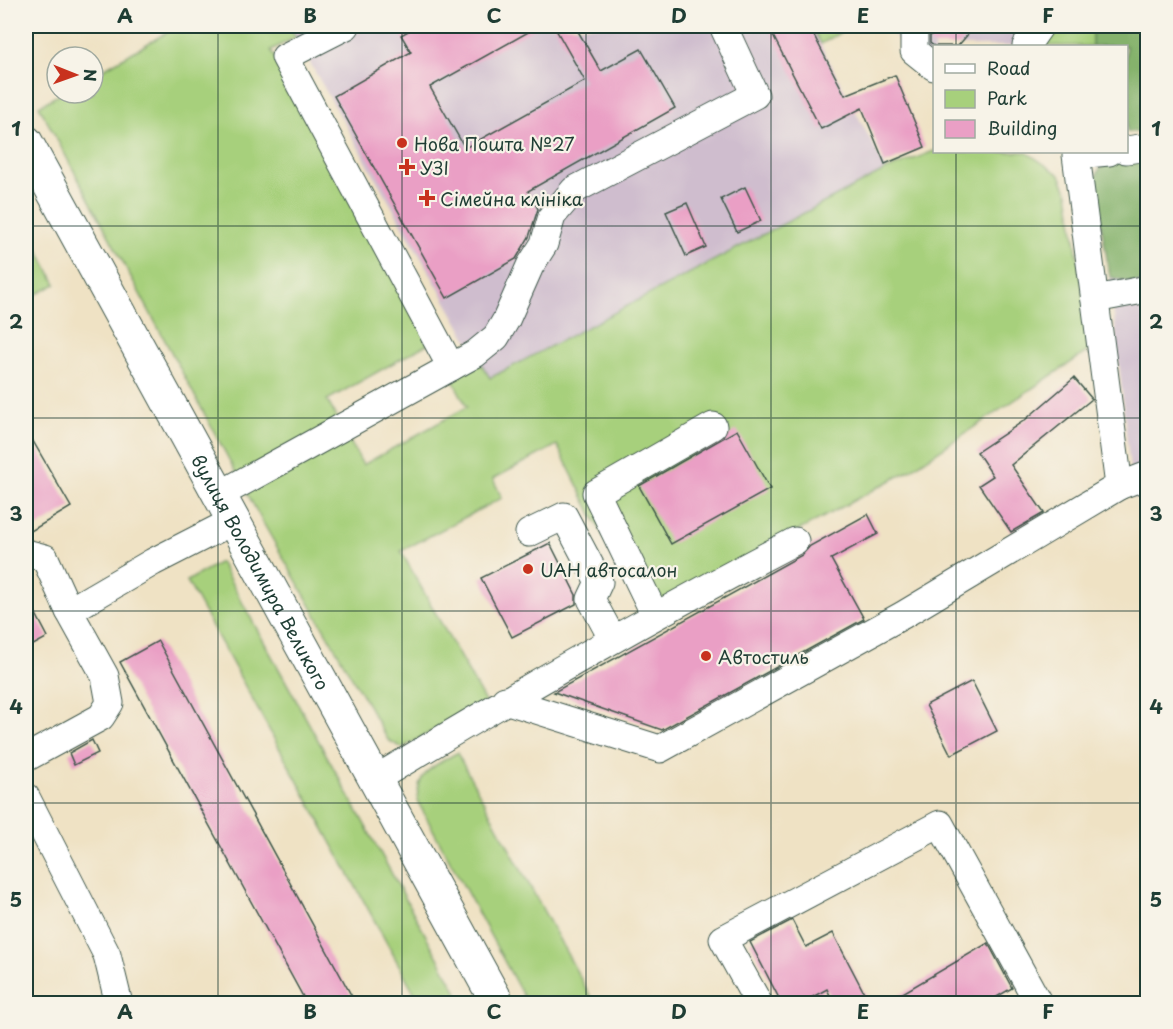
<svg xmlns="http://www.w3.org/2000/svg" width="1173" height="1029" viewBox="0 0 1173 1029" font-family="'Playpen Sans',sans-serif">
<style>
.industrial{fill:#cfbdce}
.green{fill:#a7d07c;stroke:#638658;stroke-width:1.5}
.forest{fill:#85b26c;stroke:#527850;stroke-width:1.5}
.building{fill:#ea9fc5}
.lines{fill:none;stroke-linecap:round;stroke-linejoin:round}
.minor-casing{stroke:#3e564a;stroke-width:29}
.major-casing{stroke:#3e564a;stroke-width:35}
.minor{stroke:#fff;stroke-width:27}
.major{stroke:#fff;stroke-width:33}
.grid{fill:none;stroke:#1f3d34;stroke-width:1.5;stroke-opacity:0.55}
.poi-dot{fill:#c8321e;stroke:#f7f3e8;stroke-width:2}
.labels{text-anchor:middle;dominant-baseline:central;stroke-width:4.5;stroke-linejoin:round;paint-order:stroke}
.poi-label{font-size:18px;fill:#1f3d34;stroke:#f7f3e8;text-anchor:start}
.street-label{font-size:18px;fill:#1f3d34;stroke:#f7f3e8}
.neatline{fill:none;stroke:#1f3d34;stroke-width:2}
.grid-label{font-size:20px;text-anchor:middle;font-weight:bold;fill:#1f3d34}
</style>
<rect width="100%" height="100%" fill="#f7f3e8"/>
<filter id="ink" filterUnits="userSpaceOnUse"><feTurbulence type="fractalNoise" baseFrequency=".0167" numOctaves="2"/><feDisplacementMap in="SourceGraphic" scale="12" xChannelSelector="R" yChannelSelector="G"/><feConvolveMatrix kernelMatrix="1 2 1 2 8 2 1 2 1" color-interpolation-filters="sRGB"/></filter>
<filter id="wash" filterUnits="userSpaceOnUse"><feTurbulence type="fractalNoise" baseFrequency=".008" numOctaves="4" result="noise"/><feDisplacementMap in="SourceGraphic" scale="24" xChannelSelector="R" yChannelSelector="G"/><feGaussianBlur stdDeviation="1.35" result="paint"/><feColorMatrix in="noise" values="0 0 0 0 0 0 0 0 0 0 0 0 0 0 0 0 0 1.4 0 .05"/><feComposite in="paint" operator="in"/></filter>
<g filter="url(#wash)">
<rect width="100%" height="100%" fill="#efe2c4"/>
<g class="industrial">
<path d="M289,26H811L886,170L490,379Z"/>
<path d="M885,26H1055L1041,46H934V76Z"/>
<path d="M1110,277L1134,283L1147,280V497L1133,498Z"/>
</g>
<g class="green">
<path d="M178,26H289L296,37L271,50L433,341L327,400L363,465L467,407L447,369L475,354L490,378L886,170L934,151L1026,152L1060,175L1068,193L1087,319L1088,351L910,470L643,615L557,445L493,479L502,498L401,551L485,702L402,748L388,740L262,521L39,106L61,93H93V75Z"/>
<path d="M811,26H851L821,44Z"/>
<path d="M1055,26H1092V46H1041Z"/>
<path d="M26,227L56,284L29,298L26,291Z"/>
<path d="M220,562L463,1003H420L187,581Z"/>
<path d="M457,753L594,1003H527L418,802C414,773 435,765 457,753Z"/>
</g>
<g class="forest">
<path d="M1092,26H1147V131L1127,132L1126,46H1092Z"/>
<path d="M1147,159V280L1134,283L1110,277L1094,181L1100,168L1109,163Z"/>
</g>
<g id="blocks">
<g class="building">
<path d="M417,26H539L430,87L465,148L585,81L554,26H575L601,71L641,49L675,108L528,191L538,209L529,237L516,259L447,298L334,96L411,52L401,35Z"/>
<path d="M768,26H809L845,95L895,75L925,147L885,164L862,108L821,129Z"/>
<path d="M938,26H975L958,46H934L930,43V36Z"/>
<path d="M745,187L761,221L737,232L721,199Z"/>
<path d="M687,203L706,247L686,256L666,212Z"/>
<path d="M1074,378L1092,399L1011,465L1044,513L1011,532L979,485L993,476L977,452L1025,420Z"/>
<path d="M26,429L71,507L26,534Z"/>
<path d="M737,430L770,489L671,544L639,486Z"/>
<path d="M868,514L878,534L831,559L864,619L662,730L554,692L802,555L810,546Z"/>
<path d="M550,543L576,595V604L512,637L481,578Z"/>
<path d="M26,595L48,637L26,649Z"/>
<path d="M158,641L356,1004H307L120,662Z"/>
<path d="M972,681L997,731L951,755L926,705Z"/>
<path d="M92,740L98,753L74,765L69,753Z"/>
<path d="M792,920L806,947L833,933L870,1004H834L827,989L800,1004H782L750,942Z"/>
<path d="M988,943L1012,988L985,1004H884Z"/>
</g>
</g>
</g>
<g filter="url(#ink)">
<use href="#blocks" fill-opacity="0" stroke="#3e564a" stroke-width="1.5"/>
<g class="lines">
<g class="minor-casing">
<g id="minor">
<path d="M346,26L285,57L451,367"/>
<path d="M914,26V51L934,67"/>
<path d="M1026,46L1040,26"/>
<path d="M1126,150L1148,147"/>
<path d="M1095,299L1148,289"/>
<path d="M1119,486L1148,475"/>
<path d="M219,495L475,354L496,337L506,320L530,266L544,244L552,216L574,190L755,95L723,26"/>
<path d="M529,533L564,516L599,582L591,599L612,638"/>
<path d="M26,553L45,558L69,611"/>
<path d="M655,615L596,493L713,426"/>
<path d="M505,700L660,749L903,615L1119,486L1076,155L1109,152"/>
<path d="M26,758L101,717L110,703L105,676L69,611L153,562L233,521"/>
<path d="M374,780C512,696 651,616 795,541"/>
<path d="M26,797L107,955L119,1004"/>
<path d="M759,1004L723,939L940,824L1039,1004"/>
</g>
</g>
<g class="major-casing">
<g id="major">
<path id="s1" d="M26,142L498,1004"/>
</g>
</g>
<use href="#minor" class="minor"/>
<use href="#major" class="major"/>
</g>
</g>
<path class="grid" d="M218,26V1004M402,26V1004M586,26V1004M771,26V1004M956,26V46M956,152V1004M26,226H1148M26,418H1148M26,611H1148M26,803H1148"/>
<g class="poi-dot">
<circle cx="402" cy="143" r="6"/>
<path d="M404 158h6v6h6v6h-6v6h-6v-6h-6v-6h6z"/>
<path d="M424 189h6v6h6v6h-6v6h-6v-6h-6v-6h6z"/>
<circle cx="528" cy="569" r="6"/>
<circle cx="706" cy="656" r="6"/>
</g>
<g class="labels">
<g class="poi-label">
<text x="414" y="143">Нова Пошта №27</text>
<text x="420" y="167">УЗІ</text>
<text x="440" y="198">Сімейна клініка</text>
<text x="540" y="569">UAH автосалон</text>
<text x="718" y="656">Автостиль</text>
</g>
<g class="street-label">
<text stroke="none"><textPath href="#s1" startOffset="490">вулиця Володимира Великого</textPath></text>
</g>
</g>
<rect width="1173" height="1029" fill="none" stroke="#f7f3e8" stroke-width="66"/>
<rect x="933" y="45" width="195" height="108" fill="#f7f3e8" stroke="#a1aaa0" stroke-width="1.5"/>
<rect x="945" y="64" width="30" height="9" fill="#ffffff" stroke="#a1aaa0" stroke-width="1.5"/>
<text x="987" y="75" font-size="18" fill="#1f3d34">Road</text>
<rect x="945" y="90" width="30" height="18" fill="#a7d07c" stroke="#a1aaa0" stroke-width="1.5"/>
<text x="987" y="105" font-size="18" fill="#1f3d34">Park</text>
<rect x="945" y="120" width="30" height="18" fill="#ea9fc5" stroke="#a1aaa0" stroke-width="1.5"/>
<text x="987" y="135" font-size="18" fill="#1f3d34">Building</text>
<g transform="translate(75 75) rotate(91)"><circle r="28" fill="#f7f3e8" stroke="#a1aaa0" stroke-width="1.5"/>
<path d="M0-4.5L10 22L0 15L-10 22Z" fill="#c8321e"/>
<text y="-9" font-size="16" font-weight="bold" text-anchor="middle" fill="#1f3d34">N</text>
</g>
<rect x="33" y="33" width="1107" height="963" class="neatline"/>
<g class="grid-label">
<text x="125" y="23">A</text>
<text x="310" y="23">B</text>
<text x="494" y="23">C</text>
<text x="679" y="23">D</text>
<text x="863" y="23">E</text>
<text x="1048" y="23">F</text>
<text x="16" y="136">1</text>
<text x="1156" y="136">1</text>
<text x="16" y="329">2</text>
<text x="1156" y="329">2</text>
<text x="16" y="521">3</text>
<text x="1156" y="521">3</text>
<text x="16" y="714">4</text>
<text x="1156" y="714">4</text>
<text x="16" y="907">5</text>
<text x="1156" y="907">5</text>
<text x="125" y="1019">A</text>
<text x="310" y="1019">B</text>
<text x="494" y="1019">C</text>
<text x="679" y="1019">D</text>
<text x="863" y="1019">E</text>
<text x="1048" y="1019">F</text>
</g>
</svg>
